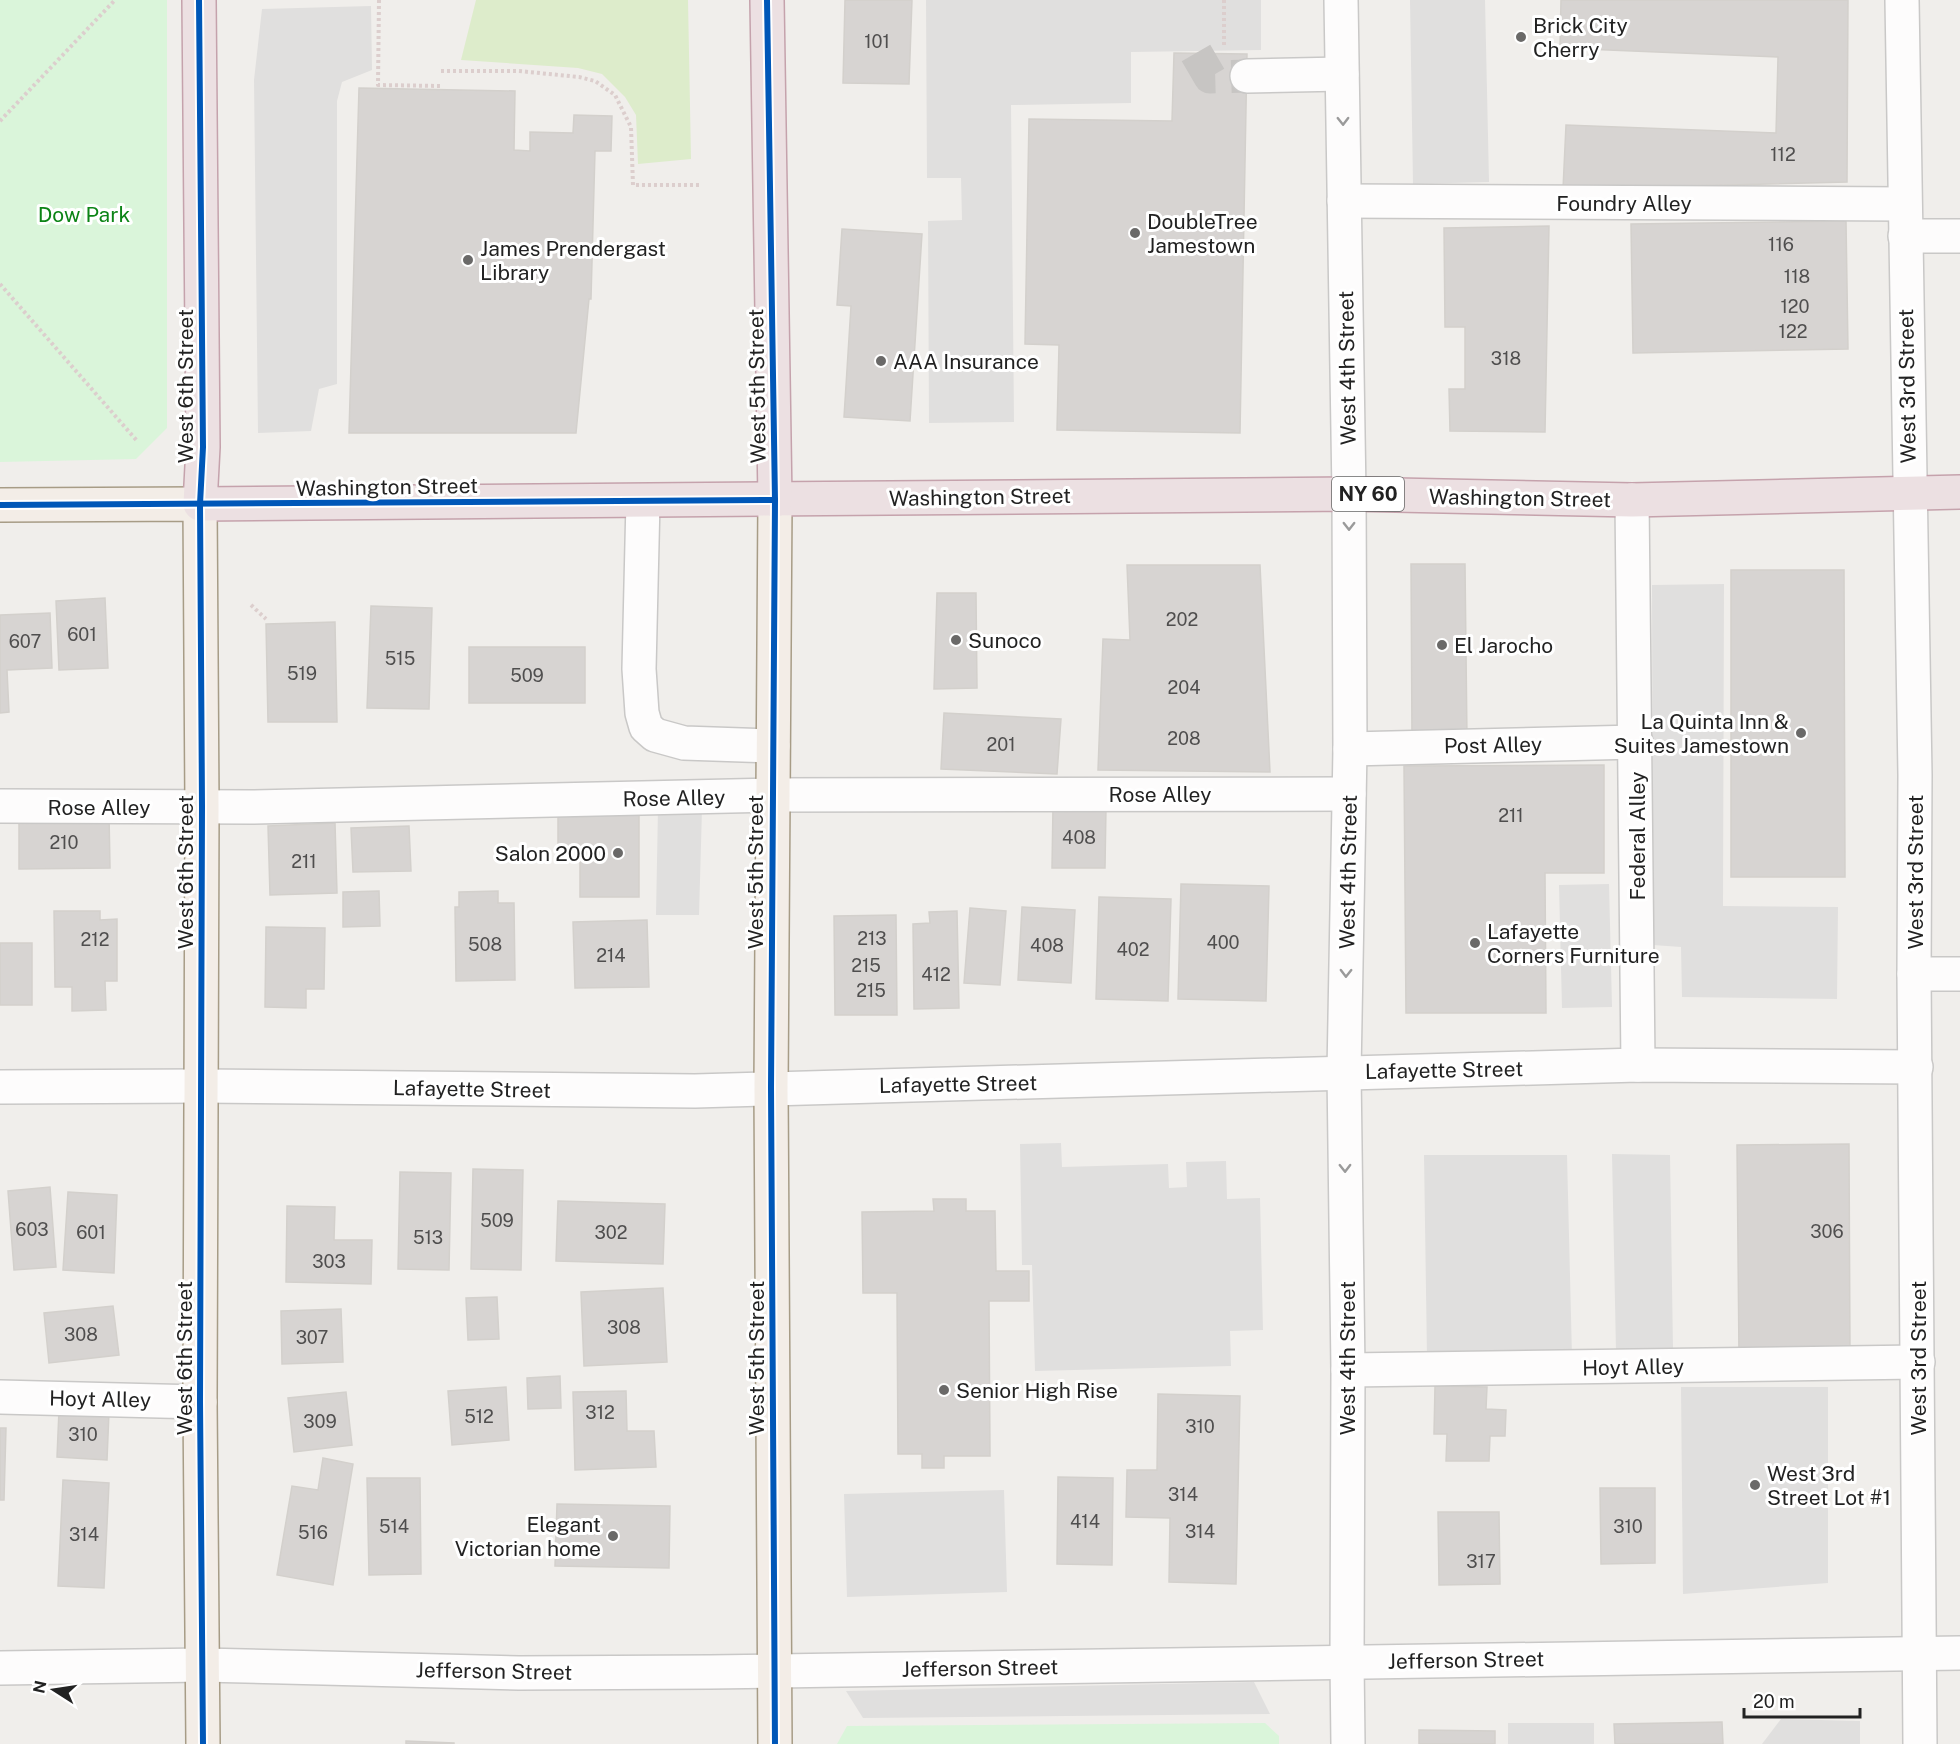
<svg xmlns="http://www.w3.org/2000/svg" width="1960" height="1744" viewBox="0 0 1960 1744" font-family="'Public Sans',sans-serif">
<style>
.grass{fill:#ddeccb}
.park{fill:#daf5da}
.parking{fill:#e0dfde}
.building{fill:#d7d4d2;stroke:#d3d0cc;stroke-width:1.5}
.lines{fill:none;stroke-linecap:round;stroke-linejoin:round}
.minor-tunnel{stroke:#c7c5c3;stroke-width:33;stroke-dasharray:33 16;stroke-linecap:butt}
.minor-casing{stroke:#c9c8c7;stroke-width:36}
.major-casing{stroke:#a79c86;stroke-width:36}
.highway-casing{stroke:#c5a2ac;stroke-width:36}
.path{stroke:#dccecd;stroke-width:4;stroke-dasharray:3 3;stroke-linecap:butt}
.minor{stroke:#fdfcfc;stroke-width:33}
.major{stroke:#f3ede7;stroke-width:33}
.highway{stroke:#ece0e2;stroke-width:33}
.cycleway-casing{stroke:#fff;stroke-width:10}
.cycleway{stroke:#0057b8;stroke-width:6}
.oneway{stroke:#9a9a9a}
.poi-dot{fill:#6a6968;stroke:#fff;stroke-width:2}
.labels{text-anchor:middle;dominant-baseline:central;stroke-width:6;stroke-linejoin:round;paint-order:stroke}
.number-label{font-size:18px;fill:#4f4e4e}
.shield{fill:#fff;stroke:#646464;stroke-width:1.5}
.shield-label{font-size:20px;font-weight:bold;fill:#222}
.poi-label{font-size:21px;fill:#222;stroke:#fff;text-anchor:start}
.street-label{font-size:21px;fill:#222;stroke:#fff}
.park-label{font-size:21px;fill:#0c8416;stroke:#fff}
</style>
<rect width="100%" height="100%" fill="#f0eeeb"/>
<path class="grass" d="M476,0H688L691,159L638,164L636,115L625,97L602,74L578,68L461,60Z"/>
<g class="park">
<path d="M0,0H167V428L136,459L0,462Z"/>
<path d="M1265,1723L1279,1736V1744H837L847,1726Z"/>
</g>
<g class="parking">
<path d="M926,0H1261V50L1131,52V103L1011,105L1014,422L929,423L928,221L962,220L961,178H927Z"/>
<path d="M1410,0H1485L1489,182L1413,184Z"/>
<path d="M371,6L372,70L342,82L337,101V384L319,389L311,431L258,433L254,80L262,9Z"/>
<path d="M1724,584L1723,906L1838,907L1837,999L1682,997L1681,947L1653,945L1652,585Z"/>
<path d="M658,808L702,809L699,915H656Z"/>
<path d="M1609,884L1612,1007L1562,1008L1559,885Z"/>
<path d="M1061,1143L1062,1167L1168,1164L1169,1188L1187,1187L1186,1162L1226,1161L1227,1199L1260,1198L1263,1330L1230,1331L1231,1366L1035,1371L1032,1265H1022L1020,1144Z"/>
<path d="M1612,1154L1670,1155L1673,1350L1616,1351Z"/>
<path d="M1424,1155H1567L1572,1357H1427Z"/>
<path d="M1681,1387H1828V1583L1683,1594Z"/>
<path d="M1004,1490L1007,1592L847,1597L844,1494Z"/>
<path d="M1254,1682L1270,1714L863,1718L846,1691Z"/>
<path d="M1781,1719L1860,1721V1744H1762Z"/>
<rect x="1508" y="1723" width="86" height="21"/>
</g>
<g class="building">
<path d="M845,0H912L909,84L843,83Z"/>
<path d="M1561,0H1848L1847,182L1563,189L1566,125L1776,133L1778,57L1560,48Z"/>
<path d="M1174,53L1247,54L1240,433L1057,430L1059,345L1025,344L1029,119L1172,121Z"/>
<path d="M359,88L515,91L514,150L530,151V132L573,133L574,115L612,116L611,151H595L591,299H589L576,433H349Z"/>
<path d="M1846,221L1848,349L1633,353L1631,224Z"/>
<path d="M1549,226L1545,432L1450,431L1449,389H1465V327H1445L1444,228Z"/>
<path d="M842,229L922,234L910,421L844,417L851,306L837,305Z"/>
<path d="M1411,564H1465L1467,739H1412Z"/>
<path d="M1127,565H1260L1270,772L1098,770L1103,639L1130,640Z"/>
<path d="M1731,570H1844L1845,877H1731Z"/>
<path d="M937,593H976L977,688L934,689Z"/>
<path d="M105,598L108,668L59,670L56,601Z"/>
<path d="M371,606L432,608L429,709L367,708Z"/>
<path d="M50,613L52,668L7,670L9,712L0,713V615Z"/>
<path d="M335,622L337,722H268L266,624Z"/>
<rect x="469" y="647" width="116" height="56"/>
<path d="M944,713L1061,719L1057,774L941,769Z"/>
<path d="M1604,765V873H1545L1546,1013H1406L1404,766Z"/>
<path d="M1053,806L1106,807L1105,868H1052Z"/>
<path d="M639,812V897H580V849H558V813Z"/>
<path d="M109,814L110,868L19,869V816Z"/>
<path d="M335,823L337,893L270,895L268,826Z"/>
<path d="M409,826L411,871L353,872L351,828Z"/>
<path d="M1181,884L1269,886L1266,1001L1178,999Z"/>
<path d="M379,891L380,926L343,927V892Z"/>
<path d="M498,891V903H514L515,980L456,981L455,907H459V892Z"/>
<path d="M1099,897L1171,899L1168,1001L1096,999Z"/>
<path d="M1022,907L1075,910L1071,983L1018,980Z"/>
<path d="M970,908L1006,911L1000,985L964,983Z"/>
<path d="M54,911H100V920L117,919V981H105L106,1010L72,1011V987H55Z"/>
<path d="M957,911L959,1008L914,1009L913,924L930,923L929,912Z"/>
<path d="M896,915L897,1015H835L834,916Z"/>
<path d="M647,920L649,987L575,988L573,922Z"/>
<path d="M266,927L325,928L324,989H306V1008L265,1007Z"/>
<rect x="0" y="943" width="32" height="62"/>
<path d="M1849,1144L1850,1357L1739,1356L1737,1145Z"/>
<path d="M473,1169L523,1170L521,1270L471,1269Z"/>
<path d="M400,1172L451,1173L449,1270L398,1269Z"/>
<path d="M50,1187L56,1267L14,1270L8,1191Z"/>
<path d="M68,1192L117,1195L114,1273L63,1270Z"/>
<path d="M933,1199H966V1211H995L996,1271H1029V1301H989L990,1456H944V1468H922V1454H898L897,1293H863L862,1212L934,1211Z"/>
<path d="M558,1201L665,1204L663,1264L556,1261Z"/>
<path d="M287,1206L335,1207L334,1240H372L371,1284L286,1282Z"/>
<path d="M663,1288L667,1362L584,1366L581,1292Z"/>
<path d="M497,1297L499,1339L468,1340L466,1298Z"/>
<path d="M113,1306L119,1355L49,1363L44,1313Z"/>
<path d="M341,1309L343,1362L282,1364L281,1311Z"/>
<path d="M560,1376L561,1408L528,1409L527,1378Z"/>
<path d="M1435,1386L1487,1387L1486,1409L1506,1410L1505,1436H1490L1489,1461H1446L1447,1434H1434Z"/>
<path d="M506,1387L509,1440L452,1445L448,1391Z"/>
<path d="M626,1391L627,1431H654L656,1467L575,1470L573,1392Z"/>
<path d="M346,1392L352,1445L294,1452L288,1398Z"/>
<path d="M1158,1394L1240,1396L1236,1584L1169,1582L1170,1518L1126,1517L1127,1470H1157Z"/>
<path d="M59,1410L109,1412L107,1460L57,1457Z"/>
<path d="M0,1428H6L4,1500H0Z"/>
<path d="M323,1458L353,1464L333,1585L277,1575L292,1486L318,1490Z"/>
<path d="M1058,1477L1113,1478L1112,1565L1057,1564Z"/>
<path d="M367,1478H420L421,1574L369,1575Z"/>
<path d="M63,1480L109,1483L104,1588L58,1586Z"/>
<path d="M1600,1488H1655V1563L1601,1564Z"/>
<path d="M557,1504L670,1506L669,1568L555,1566Z"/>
<path d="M1438,1512H1499L1500,1584L1439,1585Z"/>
<path d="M1722,1722L1723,1744H1615L1614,1724Z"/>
<path d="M1419,1730L1495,1731V1744H1419Z"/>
<path d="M406,1741L454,1743V1744H406Z"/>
</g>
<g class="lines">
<path class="minor-tunnel" d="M1196,53L1210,77L1247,76"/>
<g class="minor-casing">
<g id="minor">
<path d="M1341,0L1349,494L1350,749L1344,1072L1348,1370L1347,1662L1348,1744"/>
<path d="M1902,0L1915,775L1914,974L1920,1744"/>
<path d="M1247,76L1342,74"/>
<path d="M1344,201L1904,204"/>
<path d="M1905,236H1960"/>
<path d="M1632,500L1638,1065"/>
<path d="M643,501L639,669L642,713L646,727L655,735L684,743L773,746"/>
<path d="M1350,749L1636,742"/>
<path d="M0,806L252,807L772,795L1349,794"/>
<path d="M1914,974H1960"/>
<path d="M0,1087L202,1086L695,1091L1638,1065L1916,1067"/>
<path d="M1348,1370L1918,1362"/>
<path d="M0,1397L200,1402"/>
<path d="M0,1668L203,1665L519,1673L710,1672L1960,1653"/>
</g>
</g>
<g class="major-casing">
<g id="major">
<path d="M775,500L771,1088L775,1744"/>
<path d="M0,505L200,504L202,806L200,1402L203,1744"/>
</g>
</g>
<g class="highway-casing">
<g id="highway">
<path d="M199,0L203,447L200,504L1349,494L1632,500L1960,492"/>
<path d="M767,0L775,500"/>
</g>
</g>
<g class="path">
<path d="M379,0L378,85L441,86"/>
<path d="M1224,0V47"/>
<path d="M441,71H519L579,77L595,81L615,95L631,127L633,185H700"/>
<path d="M0,121L115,0"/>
<path d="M0,284L138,442"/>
<path d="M251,605L266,619"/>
</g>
<use href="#minor" class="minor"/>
<use href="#major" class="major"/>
<use href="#highway" class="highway"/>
<g class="cycleway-casing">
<g id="cycleway">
<path d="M199,0L203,447L200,504L202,806L200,1402L203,1744"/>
<path d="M767,0L775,500L771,1088L775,1744"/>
<path d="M0,505L775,500"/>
</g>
</g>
<use href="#cycleway" class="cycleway"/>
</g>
<defs><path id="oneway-chevron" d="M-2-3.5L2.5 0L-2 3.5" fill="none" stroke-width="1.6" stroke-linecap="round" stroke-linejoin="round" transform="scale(1.5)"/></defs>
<g class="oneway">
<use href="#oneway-chevron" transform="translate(1343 121) rotate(89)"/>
<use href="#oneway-chevron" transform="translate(1349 526) rotate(90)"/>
<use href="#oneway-chevron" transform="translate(1346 973) rotate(91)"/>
<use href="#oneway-chevron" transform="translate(1345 1168) rotate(89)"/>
</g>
<g class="poi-dot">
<circle cx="1521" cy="37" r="6"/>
<circle cx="1135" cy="233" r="6"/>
<circle cx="468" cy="260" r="6"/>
<circle cx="881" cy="361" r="6"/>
<circle cx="956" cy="640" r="6"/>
<circle cx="1442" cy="645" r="6"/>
<circle cx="1801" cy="733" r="6"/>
<circle cx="618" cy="853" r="6"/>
<circle cx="1475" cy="943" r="6"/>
<circle cx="944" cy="1390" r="6"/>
<circle cx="1755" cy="1485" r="6"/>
<circle cx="613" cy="1536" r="6"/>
</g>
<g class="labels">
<g class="number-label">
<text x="877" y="41">101</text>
<text x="1783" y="154">112</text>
<text x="1781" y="244">116</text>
<text x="1797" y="276">118</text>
<text x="1795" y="306">120</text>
<text x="1793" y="331">122</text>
<text x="1506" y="358">318</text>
<text x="1182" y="619">202</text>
<text x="82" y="634">601</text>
<text x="25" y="641">607</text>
<text x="400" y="658">515</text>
<text x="302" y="673">519</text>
<text x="527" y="675">509</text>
<text x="1184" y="687">204</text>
<text x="1184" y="738">208</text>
<text x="1001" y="744">201</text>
<text x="1511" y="815">211</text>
<text x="1079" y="837">408</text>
<text x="64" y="842">210</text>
<text x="304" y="861">211</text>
<text x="872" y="938">213</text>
<text x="95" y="939">212</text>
<text x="1223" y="942">400</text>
<text x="485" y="944">508</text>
<text x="1047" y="945">408</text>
<text x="1133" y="949">402</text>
<text x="611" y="955">214</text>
<text x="866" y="965">215</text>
<text x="936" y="974">412</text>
<text x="871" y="990">215</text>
<text x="497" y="1220">509</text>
<text x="32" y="1229">603</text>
<text x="1827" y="1231">306</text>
<text x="91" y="1232">601</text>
<text x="611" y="1232">302</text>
<text x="428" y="1237">513</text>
<text x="329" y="1261">303</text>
<text x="624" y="1327">308</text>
<text x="81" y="1334">308</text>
<text x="312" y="1337">307</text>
<text x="600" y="1412">312</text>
<text x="479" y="1416">512</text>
<text x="320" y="1421">309</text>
<text x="1200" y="1426">310</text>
<text x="83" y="1434">310</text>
<text x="1183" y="1494">314</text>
<text x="1085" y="1521">414</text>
<text x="394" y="1526">514</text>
<text x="1628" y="1526">310</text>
<text x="1200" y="1531">314</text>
<text x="313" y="1532">516</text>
<text x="84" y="1534">314</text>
<text x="1481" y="1561">317</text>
</g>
<rect class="shield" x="1332" y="477" width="72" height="34" rx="4.5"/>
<g class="shield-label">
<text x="1368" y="494">NY 60</text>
</g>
<g class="poi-label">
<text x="1533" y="25">Brick City<tspan x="1533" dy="24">Cherry</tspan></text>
<text x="1147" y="221">DoubleTree<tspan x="1147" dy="24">Jamestown</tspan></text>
<text x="480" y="248">James Prendergast<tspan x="480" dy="24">Library</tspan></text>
<text x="893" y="361">AAA Insurance</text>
<text x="968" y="640">Sunoco</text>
<text x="1454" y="645">El Jarocho</text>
<text x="1789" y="721" text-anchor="end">La Quinta Inn &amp;<tspan x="1789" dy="24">Suites Jamestown</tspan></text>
<text x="606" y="853" text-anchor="end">Salon 2000</text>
<text x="1487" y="931">Lafayette<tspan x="1487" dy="24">Corners Furniture</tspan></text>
<text x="956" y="1390">Senior High Rise</text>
<text x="1767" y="1473">West 3rd<tspan x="1767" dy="24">Street Lot #1</tspan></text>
<text x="601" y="1524" text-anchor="end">Elegant<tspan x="601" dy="24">Victorian home</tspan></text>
</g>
<g class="street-label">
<text x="1624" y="203">Foundry Alley</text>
<text transform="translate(1347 368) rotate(-91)">West 4th Street</text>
<text transform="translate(185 386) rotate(-90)">West 6th Street</text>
<text transform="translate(757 386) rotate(-91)">West 5th Street</text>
<text transform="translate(1907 386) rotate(-91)">West 3rd Street</text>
<text transform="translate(387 487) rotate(-1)">Washington Street</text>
<text transform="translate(980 497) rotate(-1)">Washington Street</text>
<text transform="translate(1520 498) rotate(1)">Washington Street</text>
<text transform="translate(1493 745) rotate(-1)">Post Alley</text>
<text x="1160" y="794">Rose Alley</text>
<text transform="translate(674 798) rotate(-1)">Rose Alley</text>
<text x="99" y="807">Rose Alley</text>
<text transform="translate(1637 836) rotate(-90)">Federal Alley</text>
<text transform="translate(185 872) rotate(-90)">West 6th Street</text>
<text transform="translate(755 872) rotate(-90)">West 5th Street</text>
<text transform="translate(1348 872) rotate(-89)">West 4th Street</text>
<text transform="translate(1915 872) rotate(-90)">West 3rd Street</text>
<text transform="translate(1444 1070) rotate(-1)">Lafayette Street</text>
<text transform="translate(958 1084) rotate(-1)">Lafayette Street</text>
<text transform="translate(472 1089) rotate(1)">Lafayette Street</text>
<text transform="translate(184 1358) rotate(-90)">West 6th Street</text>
<text transform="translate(756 1358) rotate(-90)">West 5th Street</text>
<text transform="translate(1347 1358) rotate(-90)">West 4th Street</text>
<text transform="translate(1918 1358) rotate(-90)">West 3rd Street</text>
<text transform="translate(1633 1367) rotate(-1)">Hoyt Alley</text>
<text transform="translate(100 1399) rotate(1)">Hoyt Alley</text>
<text transform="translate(1466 1660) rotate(-1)">Jefferson Street</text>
<text transform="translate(980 1668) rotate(-1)">Jefferson Street</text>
<text transform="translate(494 1671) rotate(1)">Jefferson Street</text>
</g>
<g class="park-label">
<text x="84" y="214">Dow Park</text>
</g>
</g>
<g transform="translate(54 1690) rotate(282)" stroke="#ffffff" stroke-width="4.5" paint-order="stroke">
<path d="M0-4.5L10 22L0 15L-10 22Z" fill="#222222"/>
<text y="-9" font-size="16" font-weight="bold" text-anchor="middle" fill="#222222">N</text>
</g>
<path d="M1744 1708v9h116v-9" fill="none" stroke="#222222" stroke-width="3"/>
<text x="1753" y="1708" font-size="18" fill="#222222" stroke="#ffffff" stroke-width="4.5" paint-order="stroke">20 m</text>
</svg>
